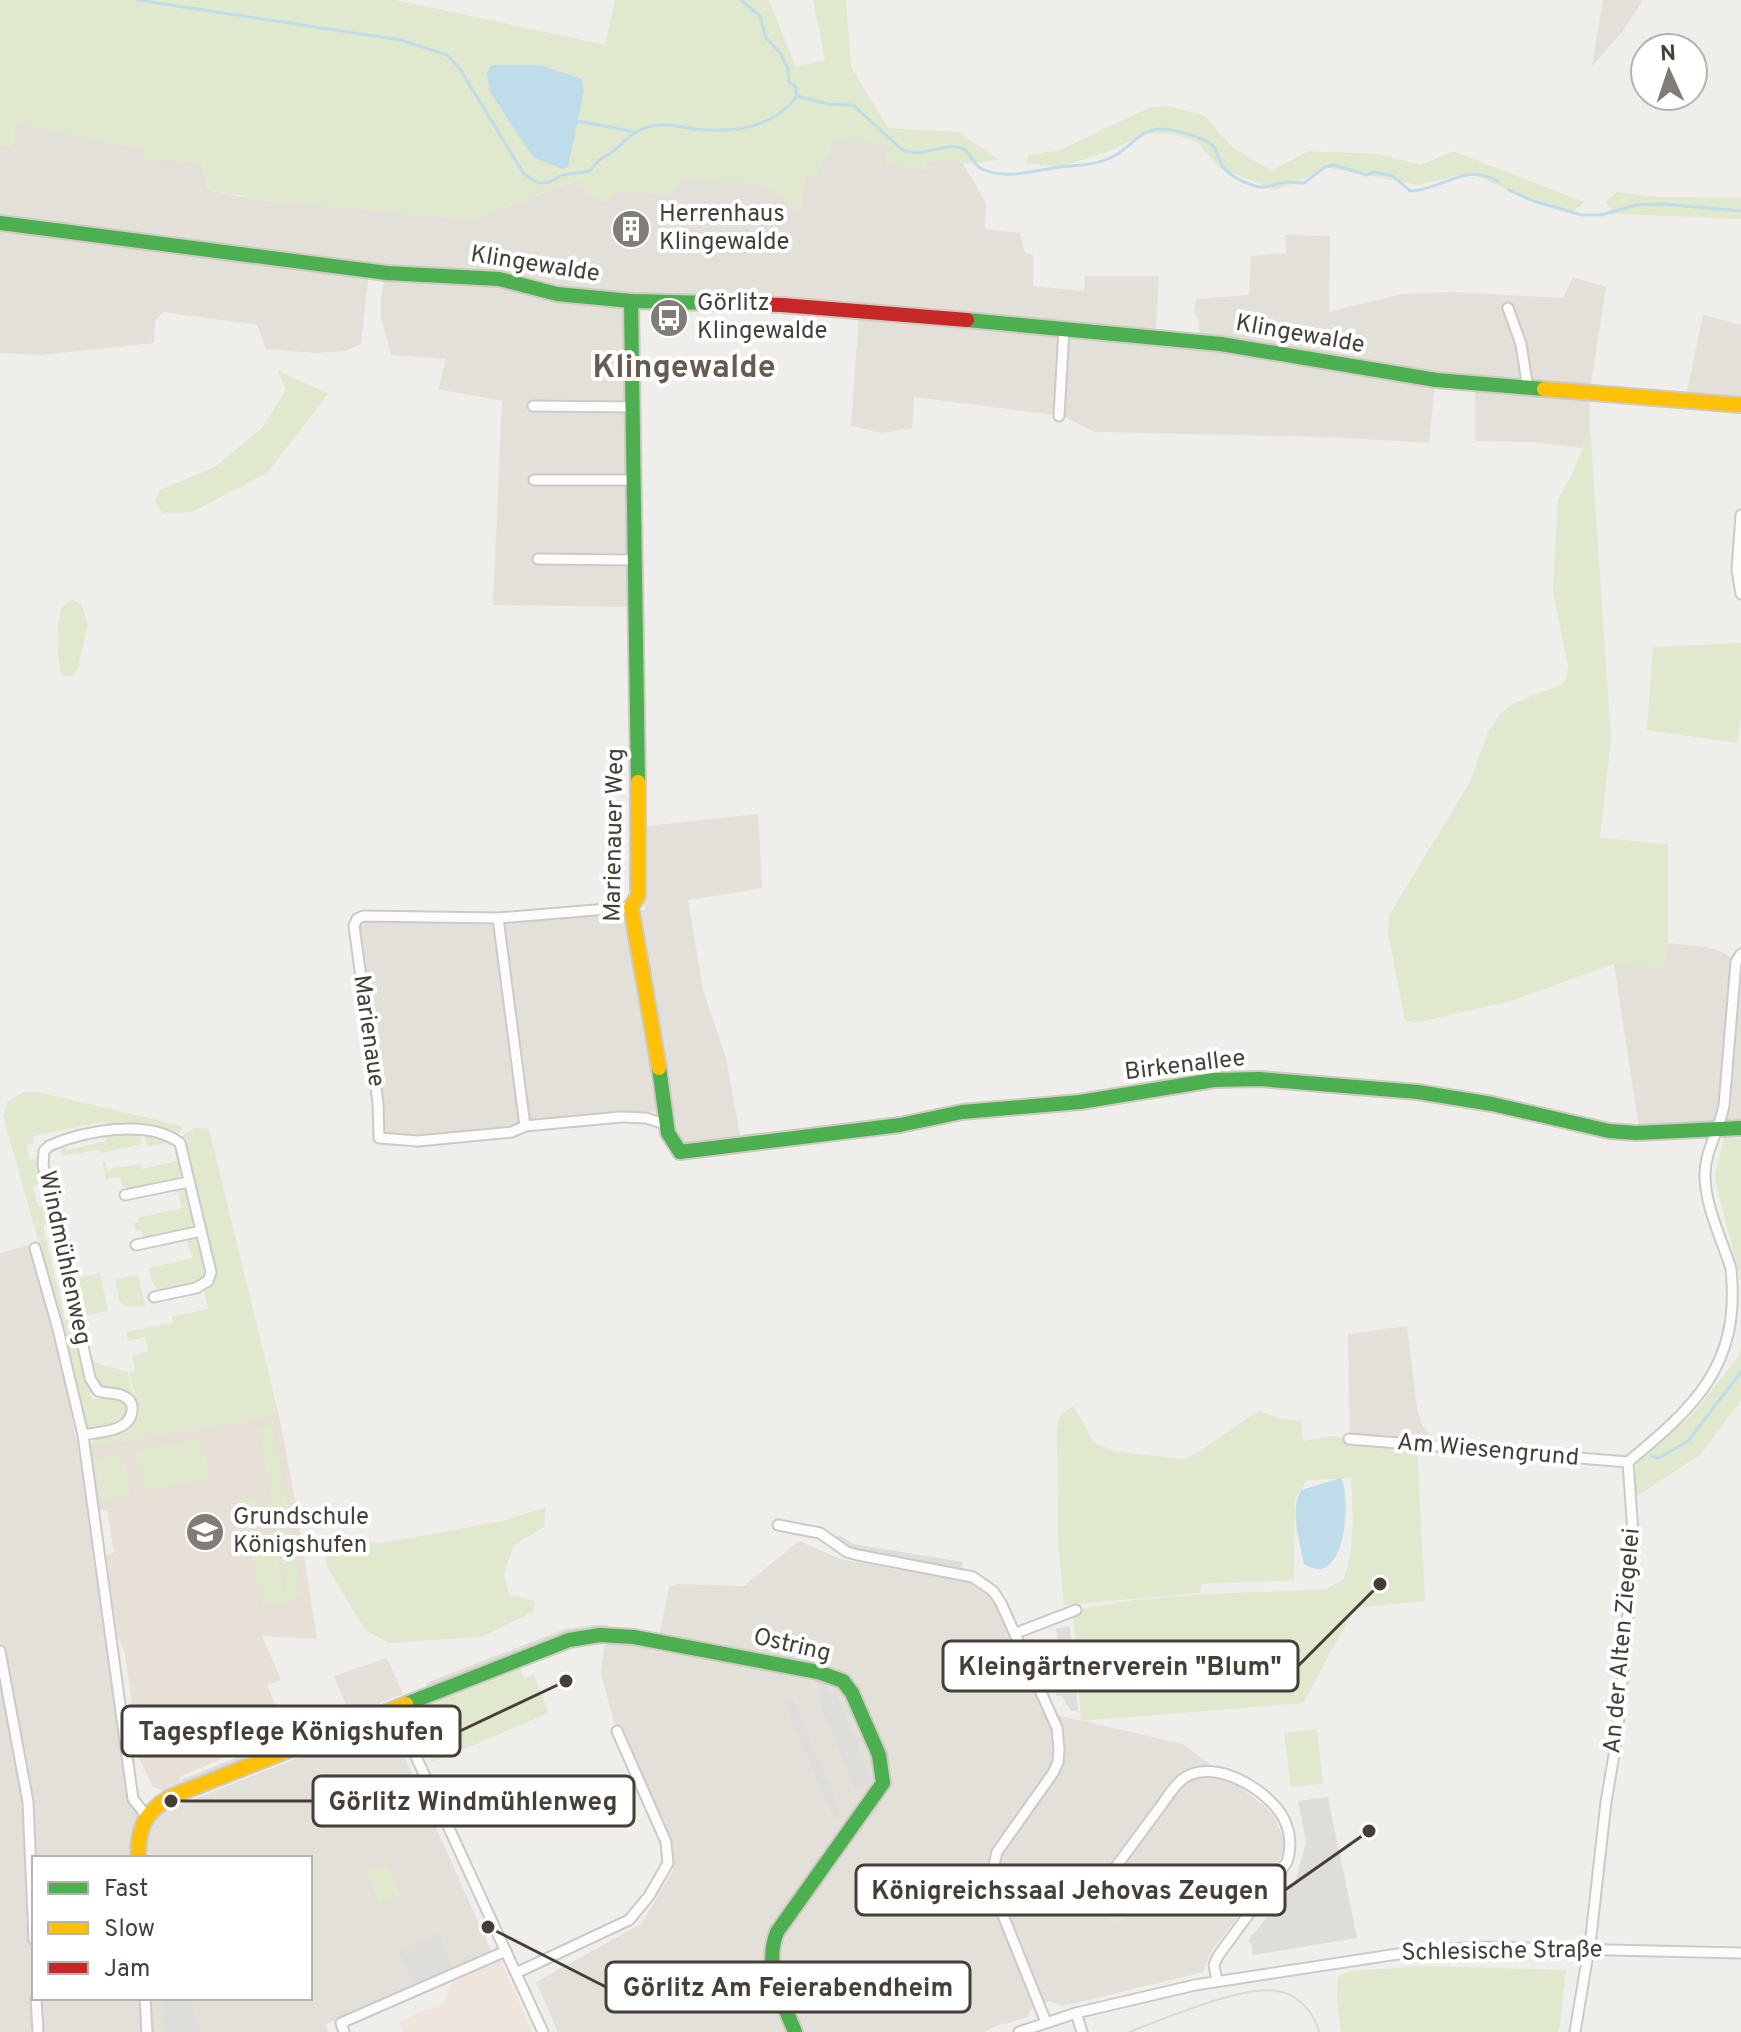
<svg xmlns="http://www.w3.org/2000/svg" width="1741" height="2032" viewBox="0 0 1741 2032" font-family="Overpass,sans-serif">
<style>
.residential{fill:#e3dfd9;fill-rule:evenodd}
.commercial{fill:#efe5dc}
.education{fill:#e6e0d7}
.green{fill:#e0e8cd;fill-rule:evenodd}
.parking{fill:#dfddda}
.water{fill:#bfdcea}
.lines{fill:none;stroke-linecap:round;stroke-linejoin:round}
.stream{stroke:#bfdcea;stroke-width:3}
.street-casing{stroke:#cccac7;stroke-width:13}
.fast-casing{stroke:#cecac2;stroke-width:18}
.slow-casing{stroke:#cecac2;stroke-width:18}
.jam-casing{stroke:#cecac2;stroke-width:18}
.street{stroke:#fdfcfc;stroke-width:9}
.fast{stroke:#4caf50;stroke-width:14}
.slow{stroke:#ffc107;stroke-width:14}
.jam{stroke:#c62828;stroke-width:14}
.tram{stroke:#d9d9d8;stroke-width:2}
.labels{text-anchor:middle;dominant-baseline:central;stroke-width:8;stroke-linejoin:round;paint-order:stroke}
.poi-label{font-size:24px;fill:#453f37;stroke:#fff;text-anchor:start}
.street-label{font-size:24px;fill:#453f37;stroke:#fff}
.district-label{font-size:32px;font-weight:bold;fill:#675c4f;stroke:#fff}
.leader{fill:none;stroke:#453f37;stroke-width:3}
.callout-dot{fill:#453f37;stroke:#fff;stroke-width:3}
.callout{fill:#fff;stroke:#453f37;stroke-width:3}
.callout-label{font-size:26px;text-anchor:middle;font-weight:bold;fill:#453f37}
</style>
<rect width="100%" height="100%" fill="#f0eeeb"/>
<g class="residential">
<path d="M1603,0H1643L1622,32L1592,66Z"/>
<path d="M15,123L142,149L144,159L201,163L208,190L230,195L293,205H321L471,220L578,180L616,190L670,195L684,179L758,183L776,193L793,209L801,207L805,176L815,177L835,139L887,145L886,163L926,170L927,162L954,158L963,164L986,203L985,229L1020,233L1025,253L1033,255V286L1084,291L1085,276H1159L1155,341L1200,345L1199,321L1194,313L1196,299L1249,295L1251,256L1286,253L1285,235L1330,236L1329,312L1402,294L1453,292L1563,298L1573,277L1606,287L1589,396L1590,428L1582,448L1533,442L1475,441V379L1436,374L1429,443L1328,437L1095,432L1062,416L914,397L912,428L882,433L851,426L860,302L781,297L626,293L631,607L493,605L502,401L438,389L446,359L391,355L381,317V296L386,268L370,265L361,344L345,351L315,353L266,349L257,325L163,312L155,321L154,343L41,355L0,353V145L14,147Z"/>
<path d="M1703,315L1741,325V401L1686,396Z"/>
<path d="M758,814L762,888L688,900L703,990L726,1058L740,1136L703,1145H677L669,1110L529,1123L514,1128L418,1139L386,1135L360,925L364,922H504L645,910L638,827Z"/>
<path d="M1668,943L1707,947L1722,952L1735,960L1741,953V1119L1639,1128L1614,964L1665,967Z"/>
<path d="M29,1245L65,1381L87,1497L129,1794L157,1814L358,1734L334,1676L387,1658L403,1694L380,1703L492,1953L326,2024L328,2032H0V1253ZM34,1858H310V1998H34Z"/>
<path d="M1407,1326L1417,1408L1422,1425L1435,1441L1432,1444L1350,1438L1348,1334Z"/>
<path d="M799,1541L840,1559L975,1583L985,1590L997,1604L1043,1712L1183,1744L1262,1804L1275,1818L1284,1840V1849L1279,1862L1210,1953L1203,1972L1063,2006L1050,2001L1032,2008L1027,2017L1006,2024L1003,2023L984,2032H558L536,1982L641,1924L673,1871V1846L621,1728L615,1725L601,1674L604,1646L615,1641L657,1648L669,1587L678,1584L744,1586Z"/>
</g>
<path class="commercial" d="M494,1960L501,1961L532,2032H404L399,2021L442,2004L456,1975Z"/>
<path class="education" d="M279,1416L297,1510L317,1639L262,1636L281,1680L267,1685L287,1731L179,1777L182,1785L166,1792L153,1787L139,1758L125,1653L118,1638L106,1555L114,1553L107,1510H99L90,1446Z"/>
<g class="green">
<path d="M0,0H396L605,45L615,0H769L796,67L825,60L813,0H846L851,67L888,128L958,132L1000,160L963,164L954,158L927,162L926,170L886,164L887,145L836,140L815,177L805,176L801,207L793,209L776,193L758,183L684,179L670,195L617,190L612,198L603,203L587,194L577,180L471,220L321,205H293L208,190L201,163L143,159L141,149L16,123L14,147L0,145ZM582,79L584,91L568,166L534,158L490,92Z"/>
<path d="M1170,106L1205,116L1232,147L1272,171L1308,151L1378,154L1421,165L1453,151L1584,202L1572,213L1535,202L1470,173L1417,185L1325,167L1308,177L1276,190L1219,168L1196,141L1171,134H1146L1107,152L1059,167L1026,163L1028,155L1060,150L1148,108Z"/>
<path d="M1617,192L1657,197L1741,198V219L1614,214L1606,202Z"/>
<path d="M277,370L328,394L267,473L192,512L163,514L155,502L160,490L215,467L262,428L286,389Z"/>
<path d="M1590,428L1611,739L1600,838L1668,844V943L1665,967L1614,964L1511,1001L1414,1023L1405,1020L1388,933L1389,915L1470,782L1488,732L1500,714L1512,704L1560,685L1566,679L1568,666L1553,591L1558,499L1572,475Z"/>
<path d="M73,600L81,604L88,624L78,668L72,676L62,675C57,662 56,628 60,614C61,606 67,603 73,600Z"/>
<path d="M1741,643V716L1737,743L1647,730L1653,647Z"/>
<path d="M24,1092H38L182,1126V1130L177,1135L128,1124L107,1127L105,1121L33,1136L34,1143L27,1145L30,1160L38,1158L43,1183L33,1186L38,1207H49L51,1223L43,1226L65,1320L75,1318L92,1399L116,1398L125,1401L129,1414L123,1423L90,1430L84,1427L53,1293L3,1116L8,1101Z"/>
<path d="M196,1128L209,1129L279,1416L90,1446L96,1437L130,1430C142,1411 134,1392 129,1372L135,1370L132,1356L148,1351L145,1337L128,1341L126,1332L173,1323L172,1317L208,1309L204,1291L212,1282L214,1268L182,1140L183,1135Z"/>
<path d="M127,1131L140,1134L142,1144L100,1153L99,1150L62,1156L60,1147L65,1146L66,1150L107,1141L106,1136Z"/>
<path d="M145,1135L166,1138L176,1143C178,1151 183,1161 182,1169C182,1188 144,1187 130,1190L122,1185L120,1177L106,1179L102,1162L105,1161L108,1172L114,1168L141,1164L142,1169L177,1161L174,1145H168L167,1143L147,1147Z"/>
<path d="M1724,1137L1741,1139V1280L1716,1184L1715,1173Z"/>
<path d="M177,1187L187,1190C189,1198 196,1214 193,1222C189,1236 157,1237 145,1239L141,1230L136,1231L134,1223L139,1222L138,1218L182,1208L178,1192H173L171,1190L129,1199L128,1197Z"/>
<path d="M190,1237L200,1241L208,1269L205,1279C196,1284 162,1296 155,1287C151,1282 150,1273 149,1268L192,1258L188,1242L181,1240L140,1249L139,1247Z"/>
<path d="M100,1273L108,1311L83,1316L75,1279Z"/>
<path d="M138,1275L145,1306H125L120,1302L115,1280Z"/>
<path d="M1741,1347V1400L1701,1454L1634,1498L1636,1465L1646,1451L1693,1414L1738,1357Z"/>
<path d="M92,1359L99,1364L128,1372L134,1401L123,1391L100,1387Z"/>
<path d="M1073,1406L1095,1443L1117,1452L1184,1459L1200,1451L1258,1411L1282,1419L1301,1421L1303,1441L1331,1436L1417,1446L1425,1601L1355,1608L1303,1703L1081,1721L1073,1611C1155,1592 1242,1594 1326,1589L1344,1579C1355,1546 1353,1513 1351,1478L1307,1480L1295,1498L1294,1580L1201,1584L1200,1593L1064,1605L1058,1544L1057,1429L1060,1415Z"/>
<path d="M272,1424L282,1471L302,1593L292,1601L262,1607L250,1551L275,1547L286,1596L288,1595L258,1427Z"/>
<path d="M203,1438L210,1479L142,1491L135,1450Z"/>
<path d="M124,1454L131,1495L102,1500L94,1459Z"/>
<path d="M257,1496L265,1526L243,1532L236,1501Z"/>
<path d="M546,1507L544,1527L513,1546L504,1574L509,1595L535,1601L533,1612L481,1637L389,1643L365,1630L327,1566L321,1539L383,1543L503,1521Z"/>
<path d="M520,1669L524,1679L534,1675L549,1713L433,1762L411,1712Z"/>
<path d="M1317,1729L1323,1784L1291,1787L1284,1733Z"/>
<path d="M387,1863L401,1896L380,1904L366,1871Z"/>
<path d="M1120,1876L1137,1891L1131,1915L1113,1927L1103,1901Z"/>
<path d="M1424,1966L1566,1970L1559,2032H1341L1337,2001L1338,1977L1350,1971Z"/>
</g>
<g class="parking">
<path d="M839,1535L853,1544L963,1562L962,1568L850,1549L836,1539Z"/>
<path d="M593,1625H608V1630L429,1689L426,1683L565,1629Z"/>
<path d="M1070,1627L1078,1711H1071L1062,1696H1056L1051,1646H1058L1056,1628Z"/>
<path d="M824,1681L830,1696L835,1692L873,1782L856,1791L817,1697L822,1695L817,1682Z"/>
<path d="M791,1696L840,1811L834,1819L785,1703Z"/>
<path d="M300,1732L303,1739L184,1787L181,1780Z"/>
<path d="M1328,1797L1357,1938L1253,1955L1251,1943L1248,1941L1295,1882L1306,1842L1298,1801Z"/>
<path d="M439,1934L453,1968L414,1985L399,1951Z"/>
<path d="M162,1998H188L202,2032H165Z"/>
</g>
<g class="water">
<path d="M491,65H540L582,79L584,91L568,167L563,169L534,158L522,141L490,92L487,73Z"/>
<path d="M1341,1478C1351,1498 1346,1573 1316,1569C1312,1568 1308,1566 1304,1564C1300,1541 1289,1512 1301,1490Z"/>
</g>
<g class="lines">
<g class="stream">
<path d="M138,0L401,40L447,55L460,69L524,174L538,183L550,182L562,175L590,171C597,160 602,159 612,152C624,143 632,131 648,127C669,121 688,130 709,130C742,132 777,124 797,96L828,104L853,105L901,149C921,160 942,142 961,148C972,152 971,164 982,169C1006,180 1031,171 1054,168C1078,164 1098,167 1119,153C1133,144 1142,129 1161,129C1172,129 1205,137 1213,146C1218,152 1219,162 1224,168C1230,176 1245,183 1255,186C1267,189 1275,184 1285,182C1291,182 1298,183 1304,183L1325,167L1334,165L1367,175L1374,172L1393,176L1410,191C1443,190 1464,162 1498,181"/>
<path d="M741,0L760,16L766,38L780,53L788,69L789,82L795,86L797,96"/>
<path d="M577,121L636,132"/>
<path d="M1509,190L1533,201L1582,215H1601L1637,205L1663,204L1741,211"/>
<path d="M744,1136L788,1132"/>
<path d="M1652,1456L1659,1458L1688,1441L1741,1372"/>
</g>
<g class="street-casing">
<g id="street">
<path d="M1508,308L1521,344L1528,389"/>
<path d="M533,406L633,407"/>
<path d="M1059,416L1064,329"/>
<path d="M534,480H634"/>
<path d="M1741,515L1737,570L1741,594"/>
<path d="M538,559L634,560"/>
<path d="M631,907L498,918L363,916L357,919L354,926L378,1103L379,1138L418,1141L512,1132L525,1126L621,1117L646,1118L665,1124"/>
<path d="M498,918L525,1126"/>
<path d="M125,1195L188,1182"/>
<path d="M136,1245L201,1231"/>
<path d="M35,1248L58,1329L83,1435L133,1799L145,1814"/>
<path d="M83,1435C98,1432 130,1432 132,1411C133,1404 130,1399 123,1396C115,1392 106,1394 98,1391L90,1378L43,1165L44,1151L49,1146C83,1131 148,1118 180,1143L211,1272L208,1281L196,1288L154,1297"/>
<path d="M1349,1439L1628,1462"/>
<path d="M778,1525L820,1533L847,1552L858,1555L973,1577L993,1591L1001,1603L1057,1728L1059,1749L1058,1762L1053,1773L997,1852L990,1883L1046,2022"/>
<path d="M1016,1633L1076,1610"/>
<path d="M0,1651L28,1802L34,1940"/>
<path d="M394,1709L543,2032"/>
<path d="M1112,1872C1128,1850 1144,1829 1160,1807C1167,1798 1174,1785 1184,1778C1215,1757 1270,1791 1284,1819C1291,1834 1292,1847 1287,1862L1218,1956L1214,1965L1217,1981"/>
<path d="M516,1973L629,1920L649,1896L668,1863L666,1842L617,1731"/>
<path d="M36,1998L38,2032"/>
<path d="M145,1998L147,2032"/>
<path d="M1076,2013L1082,2032"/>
<path d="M344,2032L341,2023L506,1951"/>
<path d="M1019,2032L1076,2013L1195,1985L1424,1950L1486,1947L1741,1953"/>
<path d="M1575,2032L1591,1936L1606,1802L1617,1737L1634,1547L1628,1462C1694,1407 1741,1366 1731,1269C1722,1239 1705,1207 1705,1175C1705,1149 1720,1130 1724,1105L1736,962L1741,954"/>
</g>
</g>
<g class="fast-casing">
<g id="fast">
<path d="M0,223L387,273L499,279L557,294L631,301L711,303"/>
<path d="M631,301L638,782"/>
<path d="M967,320L1221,344L1436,380L1544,389"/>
<path d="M659,1068L668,1133L680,1152L900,1125L962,1112L1080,1102L1214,1080L1259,1079L1418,1092L1492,1104L1609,1131L1636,1133L1741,1128"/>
<path d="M406,1704L569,1640L600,1635L634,1637L818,1672L843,1681L852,1693L879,1755L883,1783L777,1932C763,1967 782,1999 795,2032"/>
</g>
</g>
<g class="slow-casing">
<g id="slow">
<path d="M1544,389L1741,405"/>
<path d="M638,782V896L631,907L659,1068"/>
<path d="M138,1858C138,1828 144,1813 170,1797L406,1704"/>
</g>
</g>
<g class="jam-casing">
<path id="jam" d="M711,303L782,305L967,320"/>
</g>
<use href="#street" class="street"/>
<use href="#fast" class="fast"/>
<use href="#slow" class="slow"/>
<use href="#jam" class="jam"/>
<path class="tram" d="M1129,2032C1164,2019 1242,1985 1277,1991C1298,1994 1314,2012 1319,2032"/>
</g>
<defs>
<g id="building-disc" transform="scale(2)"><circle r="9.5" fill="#817c76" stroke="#fff"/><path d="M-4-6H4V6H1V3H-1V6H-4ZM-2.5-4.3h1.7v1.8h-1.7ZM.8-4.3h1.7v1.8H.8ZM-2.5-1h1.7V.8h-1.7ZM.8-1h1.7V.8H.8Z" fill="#fff"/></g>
<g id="bus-disc" transform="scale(2)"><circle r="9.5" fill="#817c76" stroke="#fff"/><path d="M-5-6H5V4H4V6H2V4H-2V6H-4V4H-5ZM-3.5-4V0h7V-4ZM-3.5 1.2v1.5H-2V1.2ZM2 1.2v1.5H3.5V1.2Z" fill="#fff"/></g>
<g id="school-disc" transform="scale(2)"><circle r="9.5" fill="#817c76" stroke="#fff"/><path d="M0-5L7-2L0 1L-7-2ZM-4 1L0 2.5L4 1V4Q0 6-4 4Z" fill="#fff"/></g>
</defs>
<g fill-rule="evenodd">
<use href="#building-disc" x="631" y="229"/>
<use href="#bus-disc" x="669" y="318"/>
<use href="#school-disc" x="205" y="1532"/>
</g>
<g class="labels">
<g class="poi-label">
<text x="659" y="215">Herrenhaus<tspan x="659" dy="28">Klingewalde</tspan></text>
<text x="697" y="304">Görlitz<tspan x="697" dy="28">Klingewalde</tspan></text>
<text x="233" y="1518">Grundschule<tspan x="233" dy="28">Königshufen</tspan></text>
</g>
<g class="street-label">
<text transform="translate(535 265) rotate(9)">Klingewalde</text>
<text transform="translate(1300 335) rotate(10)">Klingewalde</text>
<text transform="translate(615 835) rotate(-89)">Marienauer Weg</text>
<text transform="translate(368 1031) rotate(82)">Marienaue</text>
<text transform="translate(1185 1066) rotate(-7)">Birkenallee</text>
<text transform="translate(64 1258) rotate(78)">Windmühlenweg</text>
<text transform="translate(1488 1451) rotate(5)">Am Wiesengrund</text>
<text transform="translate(1623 1641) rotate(-85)">An der Alten Ziegelei</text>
<text transform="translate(792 1646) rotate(13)">Ostring</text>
<text transform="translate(1502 1952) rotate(-1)">Schlesische Straße</text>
</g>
<g class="district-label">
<text x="684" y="369">Klingewalde</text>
</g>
</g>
<path class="leader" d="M1380 1584L1298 1666M566 1681L460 1731M171 1801L313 1801M1369 1831L1285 1890M488 1927L606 1987"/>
<g class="callout-dot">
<circle cx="1380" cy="1584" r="8"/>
<circle cx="566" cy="1681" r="8"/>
<circle cx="171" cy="1801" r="8"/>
<circle cx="1369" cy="1831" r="8"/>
<circle cx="488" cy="1927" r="8"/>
</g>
<g class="callout">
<rect x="943" y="1641" width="355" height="50" rx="8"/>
<rect x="122" y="1706" width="338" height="50" rx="8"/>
<rect x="313" y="1776" width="321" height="50" rx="8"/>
<rect x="856" y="1865" width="429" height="50" rx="8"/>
<rect x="606" y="1962" width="364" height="50" rx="8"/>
</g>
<g class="callout-label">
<text x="1120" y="1675">Kleingärtnerverein "Blum"</text>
<text x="291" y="1740">Tagespflege Königshufen</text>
<text x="473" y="1810">Görlitz Windmühlenweg</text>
<text x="1070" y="1899">Königreichssaal Jehovas Zeugen</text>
<text x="788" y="1996">Görlitz Am Feierabendheim</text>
</g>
<rect x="32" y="1856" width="280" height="144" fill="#ffffff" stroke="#b5b2af" stroke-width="2"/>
<rect x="48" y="1882" width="40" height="12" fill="#4caf50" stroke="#b5b2af" stroke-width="2"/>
<text x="104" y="1896" font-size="24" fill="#453f37">Fast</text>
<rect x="48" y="1922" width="40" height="12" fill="#ffc107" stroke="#b5b2af" stroke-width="2"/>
<text x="104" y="1936" font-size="24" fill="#453f37">Slow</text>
<rect x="48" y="1962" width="40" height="12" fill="#c62828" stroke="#b5b2af" stroke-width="2"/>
<text x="104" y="1976" font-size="24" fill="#453f37">Jam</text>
<g transform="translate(1669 72) rotate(357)"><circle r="38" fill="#ffffff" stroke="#b5b2af" stroke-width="2"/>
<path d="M0-6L14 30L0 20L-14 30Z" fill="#817c76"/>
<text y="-12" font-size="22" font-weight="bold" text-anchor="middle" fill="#453f37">N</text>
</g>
</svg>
